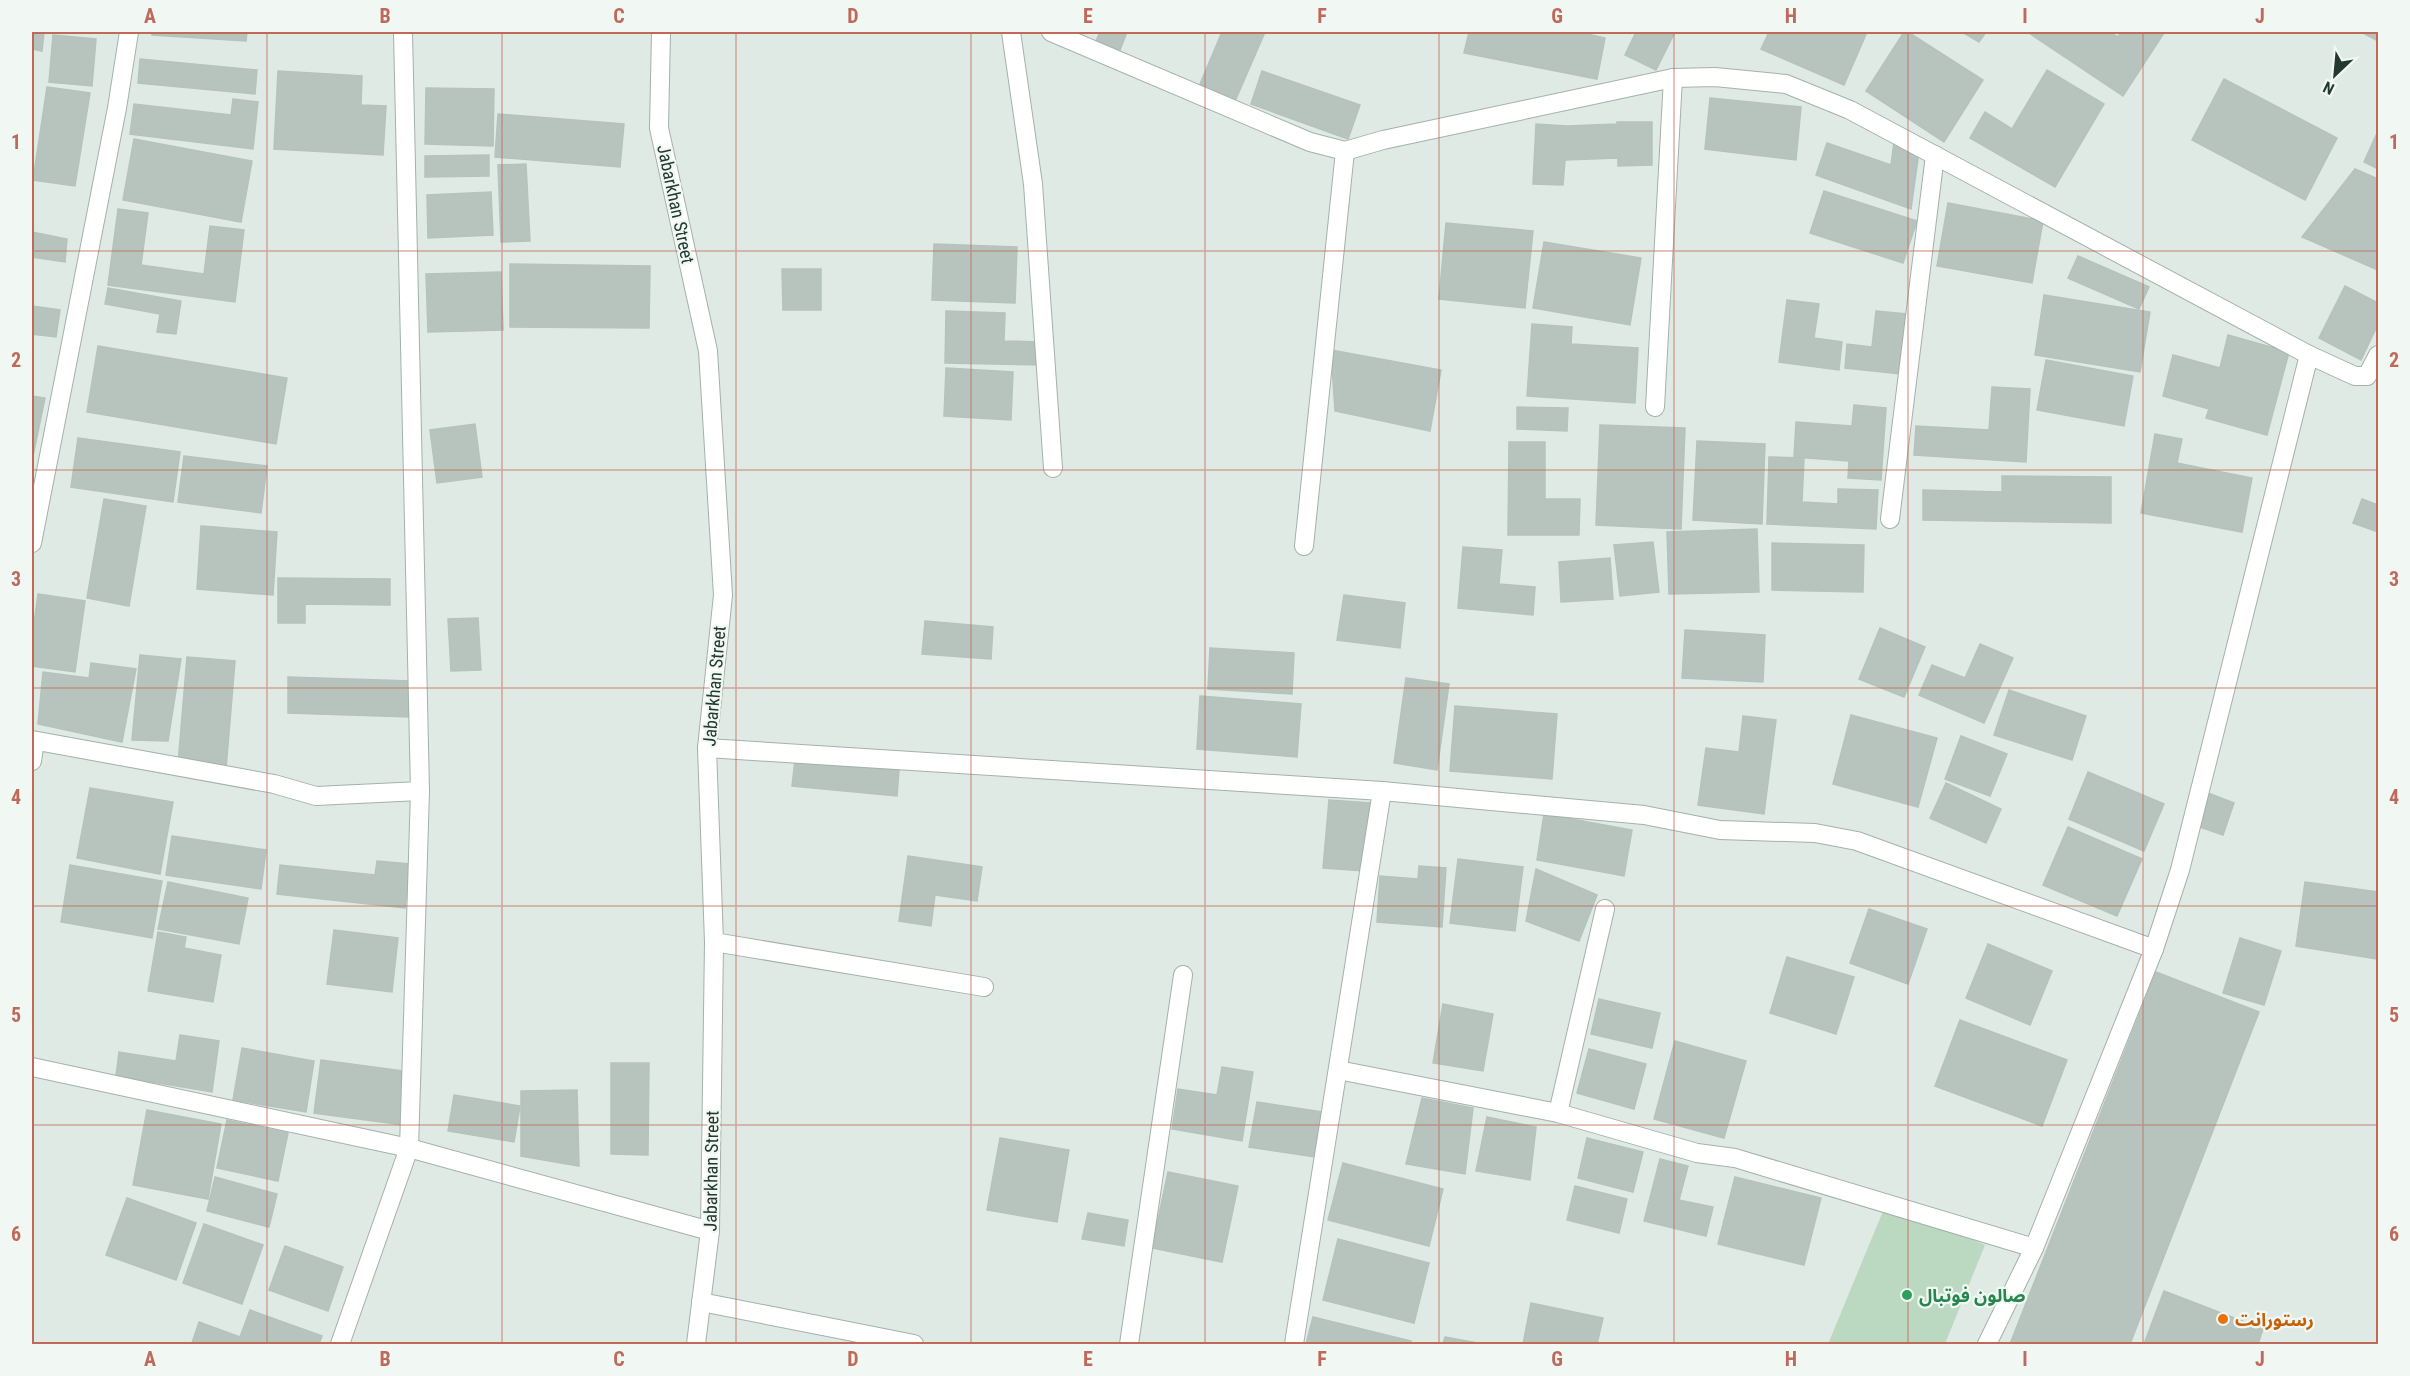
<svg xmlns="http://www.w3.org/2000/svg" width="2410" height="1376" viewBox="0 0 2410 1376" font-family="'Roboto Condensed','Noto Sans Arabic',sans-serif">
<style>
.green{fill:#bbd9c0}
.building{fill:#b6c4bd;stroke:#b4c3bb;stroke-width:1.5}
.lines{fill:none;stroke-linecap:round;stroke-linejoin:round}
.street-casing{stroke:#a4b1ab;stroke-width:20}
.street{stroke:#fff;stroke-width:18}
.grid{fill:none;stroke:#be6959;stroke-width:1.5;stroke-opacity:0.55}
.leisure-dot{fill:#2e9e5b;stroke:#f1f7f3;stroke-width:2}
.food-dot{fill:#e8710a;stroke:#f1f7f3;stroke-width:2}
.labels{text-anchor:middle;dominant-baseline:central;stroke-width:4.5;stroke-linejoin:round;paint-order:stroke}
.street-label{font-size:18px;fill:#233930;stroke:#f1f7f3}
.leisure-label{font-size:18px;font-weight:bold;fill:#27864d;stroke:#f1f7f3;text-anchor:start}
.food-label{font-size:18px;font-weight:bold;fill:#c56008;stroke:#f1f7f3;text-anchor:start}
.neatline{fill:none;stroke:#be6959;stroke-width:2}
.grid-label{font-size:20px;text-anchor:middle;font-weight:bold;fill:#be6959}
</style>
<rect width="100%" height="100%" fill="#e0eae5"/>
<path class="green" d="M1886,1204L1985,1245L1945,1344H1828Z"/>
<g class="building">
<path d="M32,32H44L42,51L32,49Z"/>
<path d="M152,32H247L246,41L152,35Z"/>
<path d="M1100,32H1127L1120,50L1096,41Z"/>
<path d="M1222,32H1265L1236,99L1200,84Z"/>
<path d="M1469,32H1579L1605,38L1597,79L1464,53Z"/>
<path d="M1636,32H1675L1656,70L1625,55Z"/>
<path d="M1769,32H1867L1844,85L1761,49Z"/>
<path d="M1904,32H1908L1983,80L1944,142L1866,91Z"/>
<path d="M1962,32H1986L1979,42Z"/>
<path d="M2030,32H2109L2118,37L2121,32L2164,33L2123,96L2029,33Z"/>
<path d="M2363,32H2378V41L2363,33Z"/>
<path d="M53,35L96,39L92,86L49,82Z"/>
<path d="M140,59L257,70L255,94L138,83Z"/>
<path d="M2047,70L2104,104L2055,187L1970,138L1985,112L2012,129Z"/>
<path d="M278,71L362,76L361,105L386,106L383,155L274,149Z"/>
<path d="M1262,71L1360,105L1348,139L1251,104Z"/>
<path d="M2224,79L2337,138L2305,200L2192,140Z"/>
<path d="M47,87L90,93L75,186L33,180Z"/>
<path d="M426,88L494,89L493,146L425,144Z"/>
<path d="M1710,98L1801,107L1796,160L1705,149Z"/>
<path d="M233,99L258,102L253,149L130,134L134,104L231,115Z"/>
<path d="M498,114L624,124L620,167L495,157Z"/>
<path d="M1617,122H1652V165L1618,166V158L1565,160L1563,185L1533,184L1536,124L1567,126L1617,124Z"/>
<path d="M2378,131V169L2364,162Z"/>
<path d="M134,139L252,161L241,222L123,200Z"/>
<path d="M1894,142L1919,152L1911,209L1816,175L1827,143L1891,165Z"/>
<path d="M489,155V176L425,177V156Z"/>
<path d="M526,164L530,241L501,242L498,165Z"/>
<path d="M2355,169L2378,179V270L2302,237Z"/>
<path d="M1824,191L1917,221L1903,263L1810,233Z"/>
<path d="M491,192L493,235L428,238L427,195Z"/>
<path d="M1948,203L2043,221L2032,283L1937,266Z"/>
<path d="M118,209L148,213L141,265L204,274L210,226L244,230L235,302L108,285Z"/>
<path d="M1446,223L1533,231L1525,308L1439,299Z"/>
<path d="M32,232L67,239L65,262L32,257Z"/>
<path d="M1544,242L1641,258L1630,325L1533,308Z"/>
<path d="M934,244L1017,247L1015,303L932,300Z"/>
<path d="M2078,256L2149,287L2139,309L2068,278Z"/>
<path d="M510,264L650,266L649,328L510,327Z"/>
<path d="M782,269H821V310H783Z"/>
<path d="M501,272L503,330L428,332L426,274Z"/>
<path d="M2345,286L2378,303V324L2361,360L2319,338Z"/>
<path d="M108,288L181,301L176,334L157,332L160,314L105,304Z"/>
<path d="M2044,295L2150,312L2140,372L2035,355Z"/>
<path d="M1787,300L1819,304L1814,338L1842,342L1839,370L1779,362Z"/>
<path d="M32,306L60,310L56,337L32,334Z"/>
<path d="M946,311L1005,313L1004,341L1042,342V365L945,363Z"/>
<path d="M1876,311L1907,314L1901,374L1845,368L1847,344L1872,347Z"/>
<path d="M1532,324L1572,327L1571,344L1638,348L1635,403L1527,396Z"/>
<path d="M2228,335L2289,352L2267,435L2206,418L2209,409L2163,396L2173,355L2220,368Z"/>
<path d="M98,346L287,378L276,444L87,412Z"/>
<path d="M1331,350L1441,370L1430,431L1335,411Z"/>
<path d="M2046,360L2133,376L2124,426L2037,410Z"/>
<path d="M946,368L1013,372L1011,420L944,416Z"/>
<path d="M1992,387L2030,389L2026,462L1914,455L1916,426L1989,430Z"/>
<path d="M32,396L45,398L33,456H32Z"/>
<path d="M1854,405L1886,408L1881,480L1848,478L1849,461L1794,457L1796,422L1852,426Z"/>
<path d="M1517,407L1568,408L1567,431L1517,429Z"/>
<path d="M475,424L482,477L437,483L430,430Z"/>
<path d="M1600,425L1685,428L1681,529L1596,525Z"/>
<path d="M2155,434L2182,439L2177,463L2252,478L2242,532L2141,513Z"/>
<path d="M78,438L180,452L173,502L71,487Z"/>
<path d="M1697,441L1765,444L1762,524L1693,520Z"/>
<path d="M1509,442H1545V499H1580L1579,535H1508Z"/>
<path d="M184,456L267,466L261,513L178,502Z"/>
<path d="M1769,457L1804,458L1802,502L1838,504V489L1878,490L1876,529L1767,524Z"/>
<path d="M2002,476L2111,477V523L1923,520V490L2002,492Z"/>
<path d="M104,499L146,506L129,606L87,598Z"/>
<path d="M2362,499L2378,505V532L2353,523Z"/>
<path d="M201,526L277,532L273,595L197,589Z"/>
<path d="M1757,529L1759,592L1669,594L1667,532Z"/>
<path d="M1653,542L1659,592L1620,596L1614,545Z"/>
<path d="M1772,543L1864,545L1863,592L1772,590Z"/>
<path d="M1463,547L1502,550L1499,584L1535,587L1533,615L1458,608Z"/>
<path d="M1610,558L1613,599L1561,602L1559,562Z"/>
<path d="M278,578L390,579V605L305,604V623H278Z"/>
<path d="M38,594L85,601L75,672L32,666V638Z"/>
<path d="M1344,595L1405,603L1400,648L1337,640Z"/>
<path d="M478,618L481,670L451,671L448,619Z"/>
<path d="M925,621L993,627L991,659L922,654Z"/>
<path d="M1880,628L1925,647L1904,697L1859,679Z"/>
<path d="M1685,630L1765,635L1763,682L1682,678Z"/>
<path d="M1980,644L2013,658L1984,723L1919,695L1932,665L1965,678Z"/>
<path d="M1210,648L1294,653L1292,694L1208,689Z"/>
<path d="M140,655L181,659L168,741L132,740Z"/>
<path d="M187,657L235,661L226,769L178,764Z"/>
<path d="M91,663L136,669L122,742L38,724L43,672L89,678Z"/>
<path d="M288,677L412,681L411,717L288,713Z"/>
<path d="M1406,678L1449,684L1437,770L1394,763Z"/>
<path d="M2009,690L2086,716L2072,760L1994,735Z"/>
<path d="M1200,696L1301,704L1297,757L1197,749Z"/>
<path d="M1455,706L1557,714L1552,779L1450,771Z"/>
<path d="M1851,715L1937,738L1918,807L1833,784Z"/>
<path d="M1743,716L1776,720L1764,814L1698,805L1706,748L1739,752Z"/>
<path d="M1961,736L2007,754L1990,796L1945,779Z"/>
<path d="M795,760L899,770L897,796L792,786Z"/>
<path d="M2088,772L2164,804L2144,851L2069,819Z"/>
<path d="M1946,783L2001,809L1986,843L1930,818Z"/>
<path d="M90,788L173,802L160,874L77,858Z"/>
<path d="M2208,793L2234,803L2223,835L2197,826Z"/>
<path d="M1329,800L1371,803L1365,871L1323,868Z"/>
<path d="M1544,814L1632,830L1624,876L1537,860Z"/>
<path d="M2068,827L2142,859L2117,916L2043,885Z"/>
<path d="M172,836L266,850L261,889L166,875Z"/>
<path d="M908,856L982,867L977,901L935,895L931,926L899,921Z"/>
<path d="M1458,859L1523,867L1515,931L1450,923Z"/>
<path d="M377,861L410,864L405,908L277,894L280,865L375,875Z"/>
<path d="M70,865L162,881L152,938L61,922Z"/>
<path d="M1419,866L1446,868L1442,927L1377,922L1380,876L1418,879Z"/>
<path d="M1536,869L1597,895L1579,941L1526,921Z"/>
<path d="M168,882L248,898L239,944L158,929Z"/>
<path d="M2305,882L2378,892V959L2296,946Z"/>
<path d="M1869,909L1927,929L1908,984L1850,963Z"/>
<path d="M334,930L398,938L392,992L327,984Z"/>
<path d="M158,932L186,937L184,948L221,955L213,1002L148,991Z"/>
<path d="M2240,938L2281,951L2264,1005L2223,993Z"/>
<path d="M1988,944L2052,971L2030,1025L1966,998Z"/>
<path d="M1787,957L1854,977L1836,1034L1770,1013Z"/>
<path d="M2156,972L2259,1012L2130,1344H2010Z"/>
<path d="M1599,999L1660,1013L1652,1048L1591,1034Z"/>
<path d="M1443,1004L1493,1014L1483,1071L1433,1063Z"/>
<path d="M1960,1020L2067,1060L2042,1126L1935,1086Z"/>
<path d="M180,1035L219,1041L212,1092L116,1076L119,1052L176,1061Z"/>
<path d="M1675,1041L1746,1061L1724,1138L1654,1119Z"/>
<path d="M242,1048L314,1061L306,1112L233,1100Z"/>
<path d="M1589,1049L1646,1064L1634,1109L1577,1093Z"/>
<path d="M321,1060L410,1072L403,1125L314,1113Z"/>
<path d="M611,1063H649L648,1155L611,1154Z"/>
<path d="M1222,1067L1253,1072L1242,1141L1172,1129L1178,1089L1217,1095Z"/>
<path d="M577,1090L579,1166L521,1156V1091Z"/>
<path d="M454,1095L520,1106L514,1142L448,1131Z"/>
<path d="M1422,1098L1473,1108L1465,1174L1406,1164Z"/>
<path d="M1257,1102L1322,1112L1315,1157L1249,1147Z"/>
<path d="M147,1110L221,1124L208,1199L133,1185Z"/>
<path d="M1487,1117L1536,1127L1530,1180L1476,1171Z"/>
<path d="M227,1120L288,1133L278,1181L217,1168Z"/>
<path d="M1000,1138L1069,1150L1057,1222L987,1210Z"/>
<path d="M1587,1138L1643,1152L1633,1192L1578,1178Z"/>
<path d="M1660,1159L1688,1166L1679,1200L1713,1207L1706,1236L1644,1221Z"/>
<path d="M1343,1163L1443,1189L1429,1246L1328,1220Z"/>
<path d="M1168,1172L1238,1186L1222,1262L1152,1248Z"/>
<path d="M215,1177L277,1194L269,1227L207,1211Z"/>
<path d="M1735,1177L1821,1198L1804,1265L1718,1244Z"/>
<path d="M1575,1186L1627,1199L1619,1233L1567,1220Z"/>
<path d="M127,1198L196,1223L176,1280L106,1255Z"/>
<path d="M1088,1213L1128,1220L1124,1246L1082,1239Z"/>
<path d="M204,1224L263,1245L242,1304L183,1283Z"/>
<path d="M1338,1239L1429,1263L1414,1323L1323,1300Z"/>
<path d="M285,1246L343,1267L328,1311L269,1290Z"/>
<path d="M2164,1291L2263,1329L2258,1344H2144Z"/>
<path d="M1531,1303L1603,1318L1597,1344H1523Z"/>
<path d="M250,1310L322,1336L319,1344L192,1343L199,1322L240,1337Z"/>
<path d="M1313,1317L1411,1341L1410,1344H1306Z"/>
<path d="M1445,1337L1483,1344H1443Z"/>
</g>
<g class="lines">
<g class="street-casing">
<g id="street">
<path d="M661,32L659,128L708,351L723,595L707,748L714,942L710,1231L696,1344"/>
<path d="M1011,32L1033,184L1053,468"/>
<path d="M1051,32L1310,142L1345,151L1383,140L1673,78L1715,77L1786,84L1850,110L2309,355L2355,376H2367L2378,355"/>
<path d="M1655,407L1673,78"/>
<path d="M1890,519L1935,155"/>
<path d="M32,543L117,108L129,32"/>
<path d="M1304,546L1345,151"/>
<path d="M32,740L274,784L316,796L420,791"/>
<path d="M707,748L1382,791L1644,815L1720,830L1815,833L1857,841L2154,949"/>
<path d="M32,761L35,741"/>
<path d="M714,942L984,987"/>
<path d="M32,1067L409,1148L710,1231"/>
<path d="M1338,1070L1558,1113L1697,1153L1735,1158L2034,1248"/>
<path d="M1558,1113L1605,909"/>
<path d="M701,1302L914,1344"/>
<path d="M340,1344L409,1148L420,791L403,32"/>
<path d="M1129,1344L1183,975"/>
<path d="M1294,1344L1382,791"/>
<path d="M1987,1344L2034,1248L2154,949L2180,870L2309,355"/>
</g>
</g>
<use href="#street" class="street"/>
</g>
<path class="grid" d="M267,32V1344M502,32V1344M736,32V1344M971,32V1344M1205,32V1344M1439,32V1344M1674,32V1344M1908,32V1344M2143,32V1344M32,251H2378M32,470H2378M32,688H2378M32,906H2378M32,1125H2378"/>
<circle class="leisure-dot" cx="1907" cy="1295" r="6"/>
<circle class="food-dot" cx="2223" cy="1319" r="6"/>
<g class="labels">
<g class="street-label">
<text transform="translate(676 204) rotate(78)">Jabarkhan Street</text>
<text transform="translate(714 686) rotate(-85)">Jabarkhan Street</text>
<text transform="translate(711 1171) rotate(-89)">Jabarkhan Street</text>
</g>
<g class="leisure-label">
<text x="1919" y="1295">صالون فوتبال</text>
</g>
<g class="food-label">
<text x="2235" y="1319">رستورانت</text>
</g>
</g>
<rect width="2410" height="1376" fill="none" stroke="#f1f7f3" stroke-width="66"/>
<g transform="translate(2335 75) rotate(206)" stroke="#f1f7f3" stroke-width="4.5" paint-order="stroke">
<path d="M0-4.5L10 22L0 15L-10 22Z" fill="#233930"/>
<text y="-9" font-size="16" font-weight="bold" text-anchor="middle" fill="#233930">N</text>
</g>
<rect x="33" y="33" width="2344" height="1310" class="neatline"/>
<g class="grid-label">
<text x="150" y="23">A</text>
<text x="385" y="23">B</text>
<text x="619" y="23">C</text>
<text x="853" y="23">D</text>
<text x="1088" y="23">E</text>
<text x="1322" y="23">F</text>
<text x="1557" y="23">G</text>
<text x="1791" y="23">H</text>
<text x="2025" y="23">I</text>
<text x="2260" y="23">J</text>
<text x="16" y="149">1</text>
<text x="2394" y="149">1</text>
<text x="16" y="367">2</text>
<text x="2394" y="367">2</text>
<text x="16" y="586">3</text>
<text x="2394" y="586">3</text>
<text x="16" y="804">4</text>
<text x="2394" y="804">4</text>
<text x="16" y="1022">5</text>
<text x="2394" y="1022">5</text>
<text x="16" y="1241">6</text>
<text x="2394" y="1241">6</text>
<text x="150" y="1366">A</text>
<text x="385" y="1366">B</text>
<text x="619" y="1366">C</text>
<text x="853" y="1366">D</text>
<text x="1088" y="1366">E</text>
<text x="1322" y="1366">F</text>
<text x="1557" y="1366">G</text>
<text x="1791" y="1366">H</text>
<text x="2025" y="1366">I</text>
<text x="2260" y="1366">J</text>
</g>
</svg>
